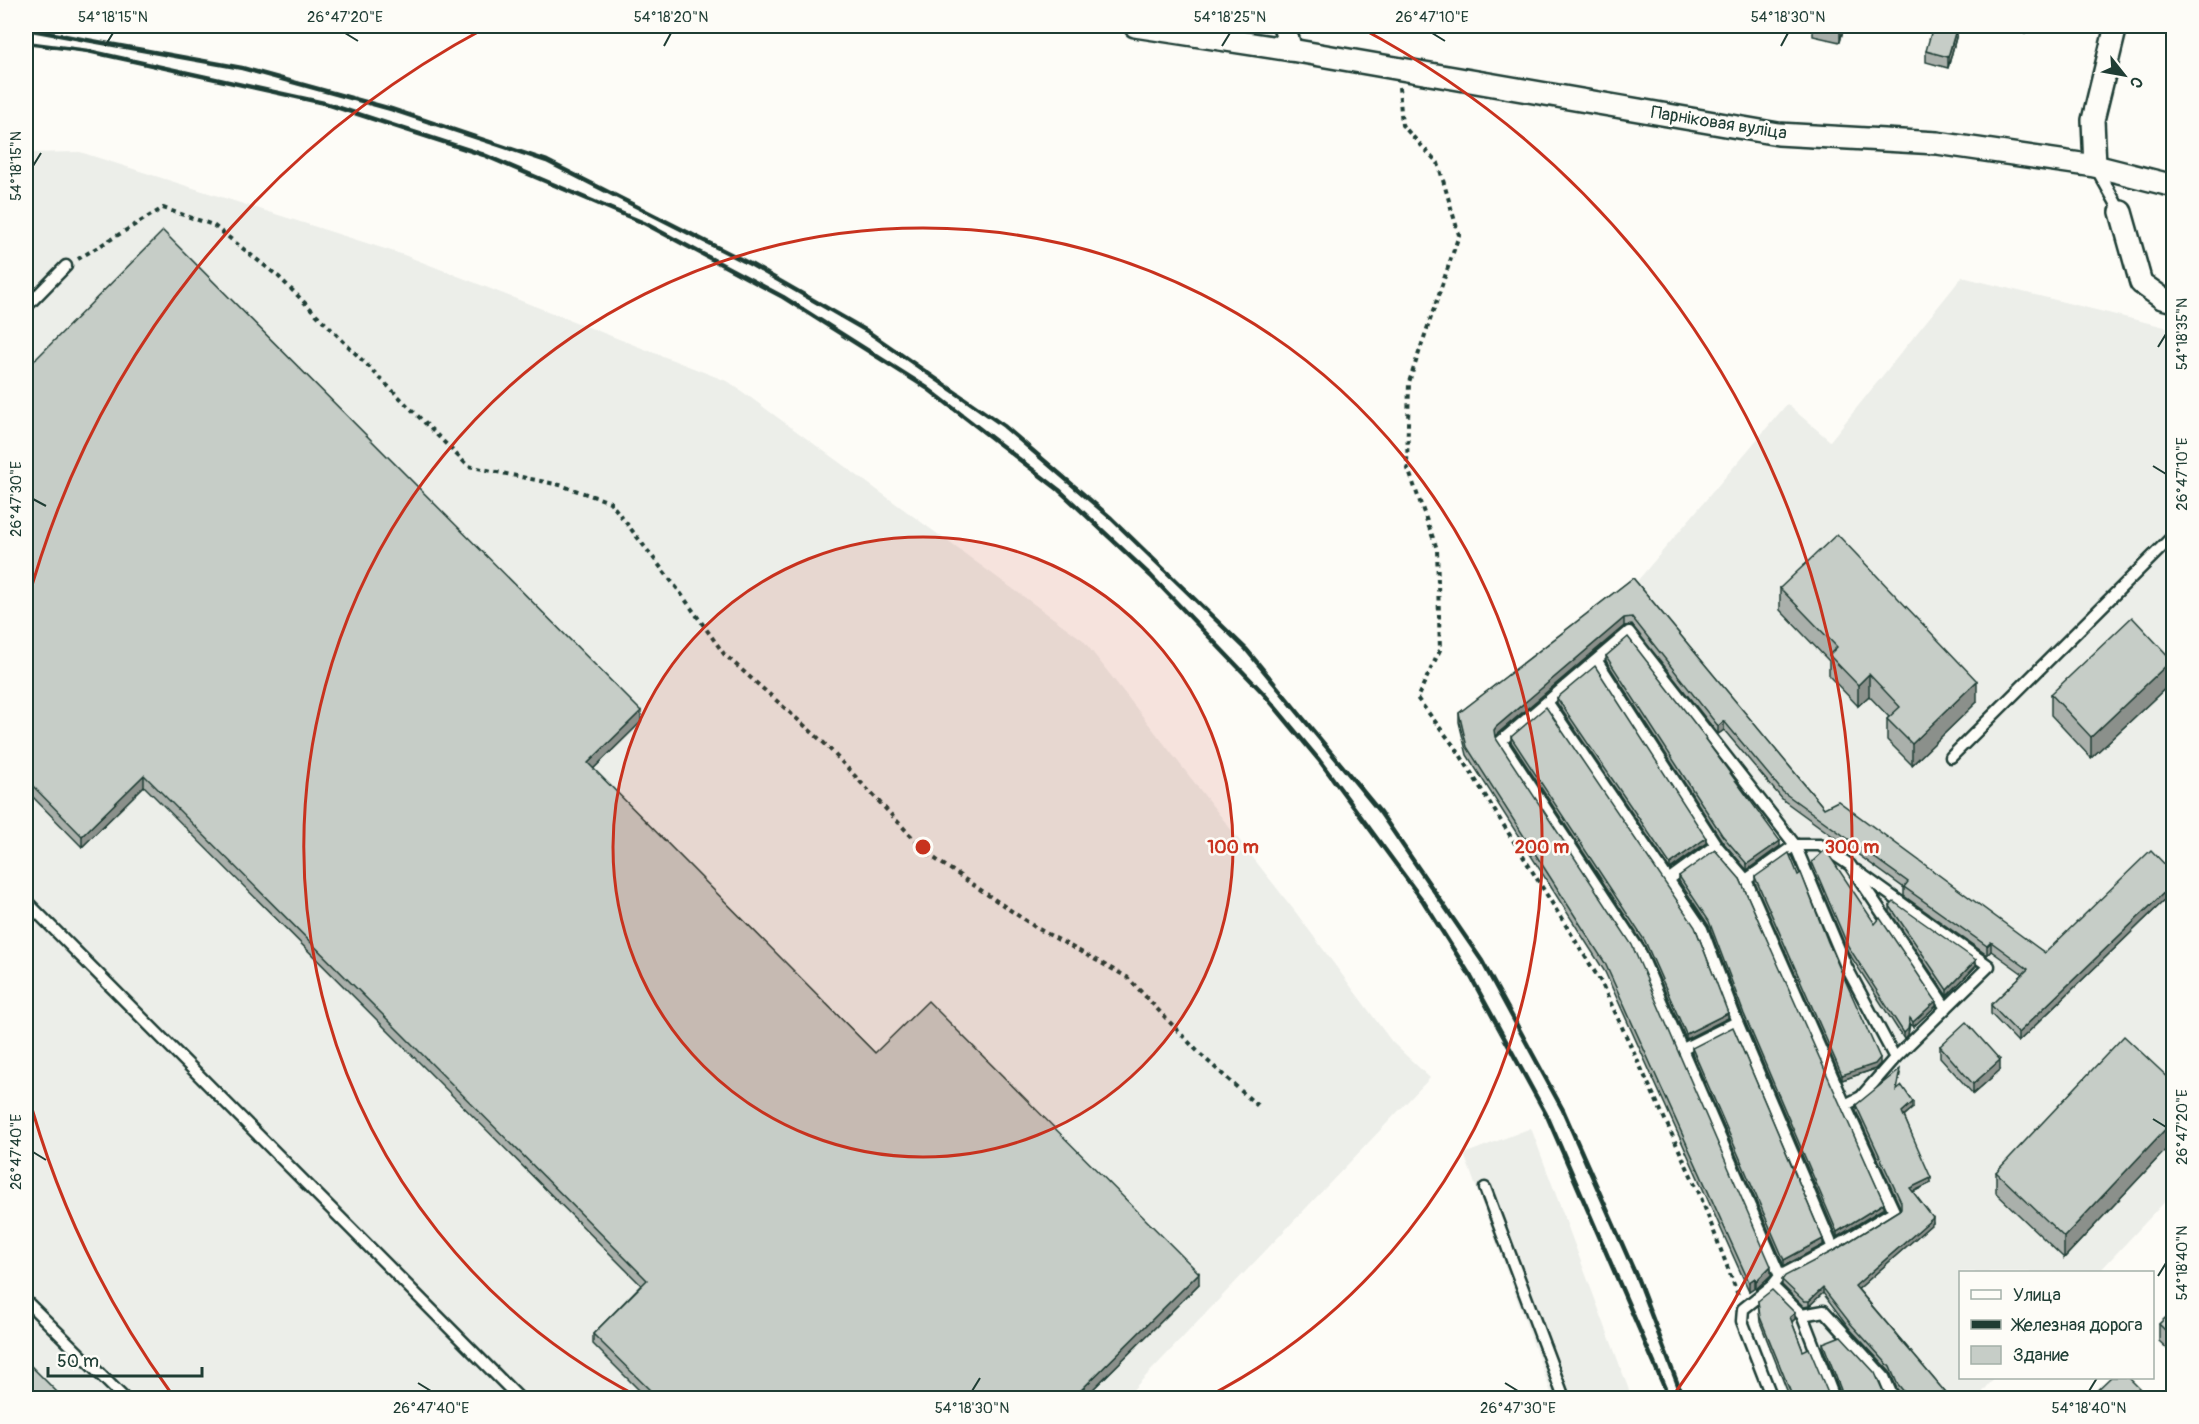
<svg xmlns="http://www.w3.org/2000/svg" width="2199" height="1424" viewBox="0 0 2199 1424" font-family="Pangolin,sans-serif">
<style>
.built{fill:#eceee9}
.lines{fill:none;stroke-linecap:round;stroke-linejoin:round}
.service-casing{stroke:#1f3d34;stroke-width:15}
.minor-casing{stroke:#1f3d34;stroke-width:26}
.path{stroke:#1f3d34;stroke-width:4;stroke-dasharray:4.5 4.5;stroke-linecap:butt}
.service{stroke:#fdfcf7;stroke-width:10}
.minor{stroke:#fdfcf7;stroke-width:21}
.rail{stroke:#1f3d34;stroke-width:4.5}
.wall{fill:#aab0ab;stroke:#1f3d34;stroke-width:1.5}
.shaded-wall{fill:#8b908b;stroke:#1f3d34;stroke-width:1.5}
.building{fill:#c6cdc7;stroke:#1f3d34;stroke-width:1.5}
.ticks{fill:none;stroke:#1f3d34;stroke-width:2}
.ring{fill:none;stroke:#c8321e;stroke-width:3}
.labels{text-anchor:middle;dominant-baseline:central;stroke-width:5;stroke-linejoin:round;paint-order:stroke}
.street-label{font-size:18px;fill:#1f3d34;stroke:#fdfcf7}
.centre{fill:#c8321e;stroke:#fdfcf7;stroke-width:3}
.ring-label{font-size:18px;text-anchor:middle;font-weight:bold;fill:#c8321e;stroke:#fdfcf7;stroke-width:5;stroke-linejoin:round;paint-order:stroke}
.neatline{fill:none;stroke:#1f3d34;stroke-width:2}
.ticks-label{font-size:15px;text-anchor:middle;fill:#1f3d34}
</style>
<rect width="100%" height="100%" fill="#fdfcf7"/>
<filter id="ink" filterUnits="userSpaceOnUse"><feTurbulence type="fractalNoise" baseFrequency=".0167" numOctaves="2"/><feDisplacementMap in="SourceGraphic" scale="12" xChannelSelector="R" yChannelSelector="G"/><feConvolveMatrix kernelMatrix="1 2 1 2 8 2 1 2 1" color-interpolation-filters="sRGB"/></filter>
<g filter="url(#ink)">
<g class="built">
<path d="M80,152L404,255L729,382L1083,640L1297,914L1392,1042L1430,1078L1125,1398H26V153Z"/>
<path d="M1962,277L2173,329V1193L2099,1272H1960V1378H1994L1978,1398H1788L1760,1322L1759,1313L1605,972L1467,755L1633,586L1787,404L1830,441Z"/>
<path d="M1531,1128L1632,1398H1553L1464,1154Z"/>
</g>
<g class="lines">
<g class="service-casing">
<g id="service">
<path d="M2095,166L2121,212"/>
<path d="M26,307L66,266"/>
<path d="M1597,661L1716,845L1746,880L1845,1105"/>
<path d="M1548,703L1702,929L1737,1022L1833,1248"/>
<path d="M1951,757L2174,535"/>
<path d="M1857,871L1989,966L1946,1008"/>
<path d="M1668,880L1716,845"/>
<path d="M1746,880L1795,845H1820L1850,865L1946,1008L1895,1058"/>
<path d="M26,901L519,1398"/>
<path d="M1683,1049L1737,1022"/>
<path d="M1485,1188L1564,1398"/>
<path d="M1772,1286L1802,1315L1834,1398"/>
<path d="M26,1301L124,1398"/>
<path d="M1802,1315L1824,1311L1884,1377L1893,1398"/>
<path d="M1772,1398L1742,1321L1743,1309L1772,1286L1780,1276L1833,1248L1894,1211L1845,1105L1861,1097L1895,1058L1846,966L1795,845L1629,632L1501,741L1639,950L1780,1276"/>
</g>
</g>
<g class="minor-casing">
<g id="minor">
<path d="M1135,26L1291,50"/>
<path d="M1284,26L1291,50L1778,134L1937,143L2095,166L2174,186"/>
<path d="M2095,166L2093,120L2116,26"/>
<path d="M2121,212L2141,283L2162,298L2174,301"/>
</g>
</g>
<g class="path">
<path d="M1399,87L1402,125L1438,163L1459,235L1409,382L1407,466L1437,549L1440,650L1417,698L1457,750L1601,982L1700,1195L1738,1295"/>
<path d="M78,259L163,208L213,225L279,277L468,466L560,485L610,502L679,591L724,654L824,743L928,854L1035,927L1127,977L1199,1053L1260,1108"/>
</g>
<use href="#service" class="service"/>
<use href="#minor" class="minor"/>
<g class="rail">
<path d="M26,29L242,68L391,109L547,161L752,265L867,331L1004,426L1111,518L1246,649L1380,812L1482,961L1563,1110L1638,1280L1683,1398"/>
<path d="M26,43L88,51L324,103L484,155L644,223L783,297L927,388L1059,490L1151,576L1264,694L1319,760L1423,901L1471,977L1548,1118L1669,1398"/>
</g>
</g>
<g class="wall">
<path d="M1813,26H1844L1840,42L1813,36Z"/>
<path d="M1959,26L1948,68L1926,62V51Z"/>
<path d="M2002,26H2027L2025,33L2002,28Z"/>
<path d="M26,369L641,722L593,769L875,1053L1199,1284L1084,1398H647L593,1344V1334L641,1285L144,786L82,847L26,790Z"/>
<path d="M1633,578L1824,808L2045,953L2174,874V891L2018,1042L1991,1014V1005L2023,974L1991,951L1987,955L1904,896V888L1783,800L1724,730L1718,734L1632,625L1624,626L1496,735L1495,737L1771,1275L1756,1289L1755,1287L1749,1291L1605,972L1467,755L1459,722V713Z"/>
<path d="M1780,588L1977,702L1912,765L1887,740V719L1889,717L1869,696L1858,706L1829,676V661L1780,610Z"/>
<path d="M1606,656L1706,741L1780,846L1747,870L1722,841L1606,661Z"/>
<path d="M2172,682L2091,758L2051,715V694Z"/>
<path d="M1557,698L1706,843L1670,869L1557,703Z"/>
<path d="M1511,737L1728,1018L1686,1039L1645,946L1511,742Z"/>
<path d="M1812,862L1875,924L1936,1006L1913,1027L1910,1024L1908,1035L1904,1039L1848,952L1812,867Z"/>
<path d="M1679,876L1740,879L1884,1208L1837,1237L1744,1019L1709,926L1679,881Z"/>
<path d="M1755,877L1828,942L1880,1064L1875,1069L1842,1080L1755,883Z"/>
<path d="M1890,906L1976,966L1947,996L1890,912Z"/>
<path d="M1940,1046L2000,1070L1973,1094L1940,1057Z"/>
<path d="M1692,1048L1823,1245L1784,1266L1692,1053Z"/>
<path d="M1900,1074L1897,1090L1913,1108L1904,1116L1931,1183L1913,1192L1933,1223L1858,1289L1950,1398H1905L1897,1389L1890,1372L1850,1329L1823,1293L1809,1306L1804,1307L1782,1285V1280L1837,1249L1901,1209L1856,1111V1105Z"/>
<path d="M2174,1083V1141L2064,1258L1996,1193V1172Z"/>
<path d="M1758,1301L1795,1319L1792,1322L1803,1351L1830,1398H1790L1760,1322Z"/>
<path d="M2174,1310V1355L2159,1341V1324Z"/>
<path d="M1823,1343L1886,1398L1841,1395L1823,1348Z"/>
</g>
<g class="shaded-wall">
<path d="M1841,26H1844L1840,42V31Z"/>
<path d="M1957,26H1959L1948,68V57Z"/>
<path d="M1624,618V626L1496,735L1494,739V730L1496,727Z"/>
<path d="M2172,660V682L2091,758V737Z"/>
<path d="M1869,674V696L1858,706V685Z"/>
<path d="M1977,681V702L1912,765V744Z"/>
<path d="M641,711V722L588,774V763Z"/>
<path d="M1724,721V730L1718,734V726Z"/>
<path d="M144,775V786L82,847V836Z"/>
<path d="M1706,838V843L1670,869V864Z"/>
<path d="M1780,841V846L1747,870V864Z"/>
<path d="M2174,883V891L2018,1042V1033Z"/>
<path d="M1991,942V951L1987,955V946Z"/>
<path d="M1976,960V966L1947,996V990Z"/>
<path d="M1936,1001V1006L1913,1027V1022Z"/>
<path d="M1728,1013V1018L1686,1039V1034Z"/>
<path d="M1910,1018L1908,1035L1904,1039V1033Z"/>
<path d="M1880,1058V1064L1875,1069L1842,1080V1075Z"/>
<path d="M2000,1060V1070L1973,1094V1084Z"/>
<path d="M1913,1102V1108L1902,1117V1112Z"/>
<path d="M2174,1120V1141L2064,1258V1237Z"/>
<path d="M1931,1178V1183L1910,1193V1188Z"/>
<path d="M1884,1203V1208L1837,1237V1232Z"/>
<path d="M1933,1218V1223L1855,1292V1286Z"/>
<path d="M1823,1239V1245L1784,1266V1260Z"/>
<path d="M1771,1266V1275L1756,1289V1281Z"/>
<path d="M1199,1273V1284L1084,1398H1073Z"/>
<path d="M1755,1278V1287L1749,1291V1282Z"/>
<path d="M1823,1288V1293L1809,1306V1301Z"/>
<path d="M1795,1313V1319L1790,1323V1317Z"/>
</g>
<g class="building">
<path d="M1815,26H1841L1840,31Z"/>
<path d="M1933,26H1957L1948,57L1926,51Z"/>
<path d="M163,231L641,711L588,763L875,1053L928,1001L1199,1273L1073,1398H658L593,1334L647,1280L144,775L82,836L26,779V369Z"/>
<path d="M1837,534L1977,681L1912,744L1887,719L1900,707L1869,674L1858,685L1829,655L1837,647L1780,588Z"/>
<path d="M1633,578L1824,808L1838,801L2045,953L2151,850L2174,874V883L2018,1033L1991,1005L2028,969L1991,942L1987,946L1904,887L1908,882L1783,792L1724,721L1718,726L1632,617L1624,618L1496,727L1494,730L1495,737L1632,945L1771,1266L1756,1281L1755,1278L1749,1282L1605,963L1467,747L1459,713Z"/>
<path d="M2132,617L2172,660L2091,737L2051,694Z"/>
<path d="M1628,637L1706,738L1705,739L1780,841L1747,864L1722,835L1606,656Z"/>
<path d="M1595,666L1706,838L1670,864L1557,698Z"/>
<path d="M1546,707L1695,927L1728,1013L1686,1034L1645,941L1511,737Z"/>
<path d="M1715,850L1740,879L1884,1203L1837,1232L1744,1014L1709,921L1679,876Z"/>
<path d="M1824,851L1829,855L1875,924L1880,918L1936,1001L1913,1022L1910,1018L1908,1029L1904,1033L1848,946L1812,862Z"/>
<path d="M1789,853L1798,875L1801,873L1828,942L1880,1058L1875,1064L1842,1075L1755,877Z"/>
<path d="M1894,902L1976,960L1947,990L1890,906Z"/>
<path d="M1966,1022L2000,1060L1973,1084L1940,1046Z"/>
<path d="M1733,1027L1823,1239L1784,1260L1692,1048Z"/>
<path d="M2124,1036L2174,1083V1120L2064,1237L1996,1172Z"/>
<path d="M1900,1069L1896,1091L1902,1086L1913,1102L1902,1112L1931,1178L1910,1188L1933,1218L1855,1286L1950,1398H1909L1897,1383L1890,1367L1850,1323L1823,1288L1809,1301H1804L1782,1280L1785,1276L1837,1249L1901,1209V1202L1856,1105Z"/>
<path d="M1772,1290L1795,1313L1790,1317L1803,1351L1809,1348L1830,1398H1793L1760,1317L1758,1301Z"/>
<path d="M2174,1310V1339L2159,1324Z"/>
<path d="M1841,1336L1875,1373L1886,1398H1838L1841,1394V1390L1823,1343Z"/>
<path d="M26,1361L63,1398H26Z"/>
<path d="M2111,1377H2128L2149,1398H2089Z"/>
<path d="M1200,1395L1203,1398H1196Z"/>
</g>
</g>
<path class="ticks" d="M345,33L358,41M1432,33L1445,41M105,46L113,33M664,46L671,33M1222,46L1230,33M1781,46L1788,33M33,166L41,153M2158,347L2166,334M2153,466L2166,474M33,499L46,506M2153,1119L2166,1127M33,1152L46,1160M2158,1276L2166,1263M418,1383L431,1391M1505,1383L1518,1391M972,1391L980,1378M2089,1391L2097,1378"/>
<circle cx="923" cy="847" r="310" fill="#c8321e" fill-opacity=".12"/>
<g class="ring">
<circle cx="923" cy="847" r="310"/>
<path d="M637 1396A619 619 0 1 1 1209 1396"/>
<path d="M171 1393A929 929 0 0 1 26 1087M26 607A929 929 0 0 1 487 27M1359 27A929 929 0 0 1 1675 1393"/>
</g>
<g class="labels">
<g class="street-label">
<text transform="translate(1719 123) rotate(9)">Парніковая вуліца</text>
</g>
</g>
<circle cx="923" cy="847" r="9" class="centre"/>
<g class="ring-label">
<text x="1233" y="853">100 m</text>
<text x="1542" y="853">200 m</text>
<text x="1852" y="853">300 m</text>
</g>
<rect width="2199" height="1424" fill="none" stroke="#fdfcf7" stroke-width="66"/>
<rect x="1959" y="1271" width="195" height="108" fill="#fdfcf7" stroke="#a4b0a9" stroke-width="1.5"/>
<rect x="1971" y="1290" width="30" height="9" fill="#fdfcf7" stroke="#a4b0a9" stroke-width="1.5"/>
<text x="2013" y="1301" font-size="18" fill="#1f3d34">Улица</text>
<rect x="1971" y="1320" width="30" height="9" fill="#1f3d34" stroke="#a4b0a9" stroke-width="1.5"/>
<text x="2013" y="1331" font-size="18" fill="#1f3d34">Железная дорога</text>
<rect x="1971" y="1346" width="30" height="18" fill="#c6cdc7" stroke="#a4b0a9" stroke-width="1.5"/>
<text x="2013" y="1361" font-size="18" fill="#1f3d34">Здание</text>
<g transform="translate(2124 75) rotate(121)" stroke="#fdfcf7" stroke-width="4.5" paint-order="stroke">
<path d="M0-4.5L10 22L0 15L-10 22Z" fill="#1f3d34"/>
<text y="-9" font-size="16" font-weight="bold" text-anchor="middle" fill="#1f3d34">С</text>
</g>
<path d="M48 1367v9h154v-9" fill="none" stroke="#1f3d34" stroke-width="3"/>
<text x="57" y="1367" font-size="18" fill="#1f3d34" stroke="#fdfcf7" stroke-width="4.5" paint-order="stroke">50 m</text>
<rect x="33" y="33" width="2133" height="1358" class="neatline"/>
<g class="ticks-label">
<text x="113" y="22">54°18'15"N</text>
<text x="345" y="22">26°47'20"E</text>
<text x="671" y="22">54°18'20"N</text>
<text x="1230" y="22">54°18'25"N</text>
<text x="1432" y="22">26°47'10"E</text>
<text x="1788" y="22">54°18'30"N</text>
<text transform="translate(16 166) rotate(-90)" y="5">54°18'15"N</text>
<text transform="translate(2182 334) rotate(-90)" y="5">54°18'35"N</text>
<text transform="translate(2182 474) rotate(-90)" y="5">26°47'10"E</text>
<text transform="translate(16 499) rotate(-90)" y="5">26°47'30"E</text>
<text transform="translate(2182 1127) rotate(-90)" y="5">26°47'20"E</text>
<text transform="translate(16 1152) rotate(-90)" y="5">26°47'40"E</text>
<text transform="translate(2182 1263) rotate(-90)" y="5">54°18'40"N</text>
<text x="431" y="1413">26°47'40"E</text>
<text x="972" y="1413">54°18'30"N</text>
<text x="1518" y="1413">26°47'30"E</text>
<text x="2089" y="1413">54°18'40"N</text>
</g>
</svg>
